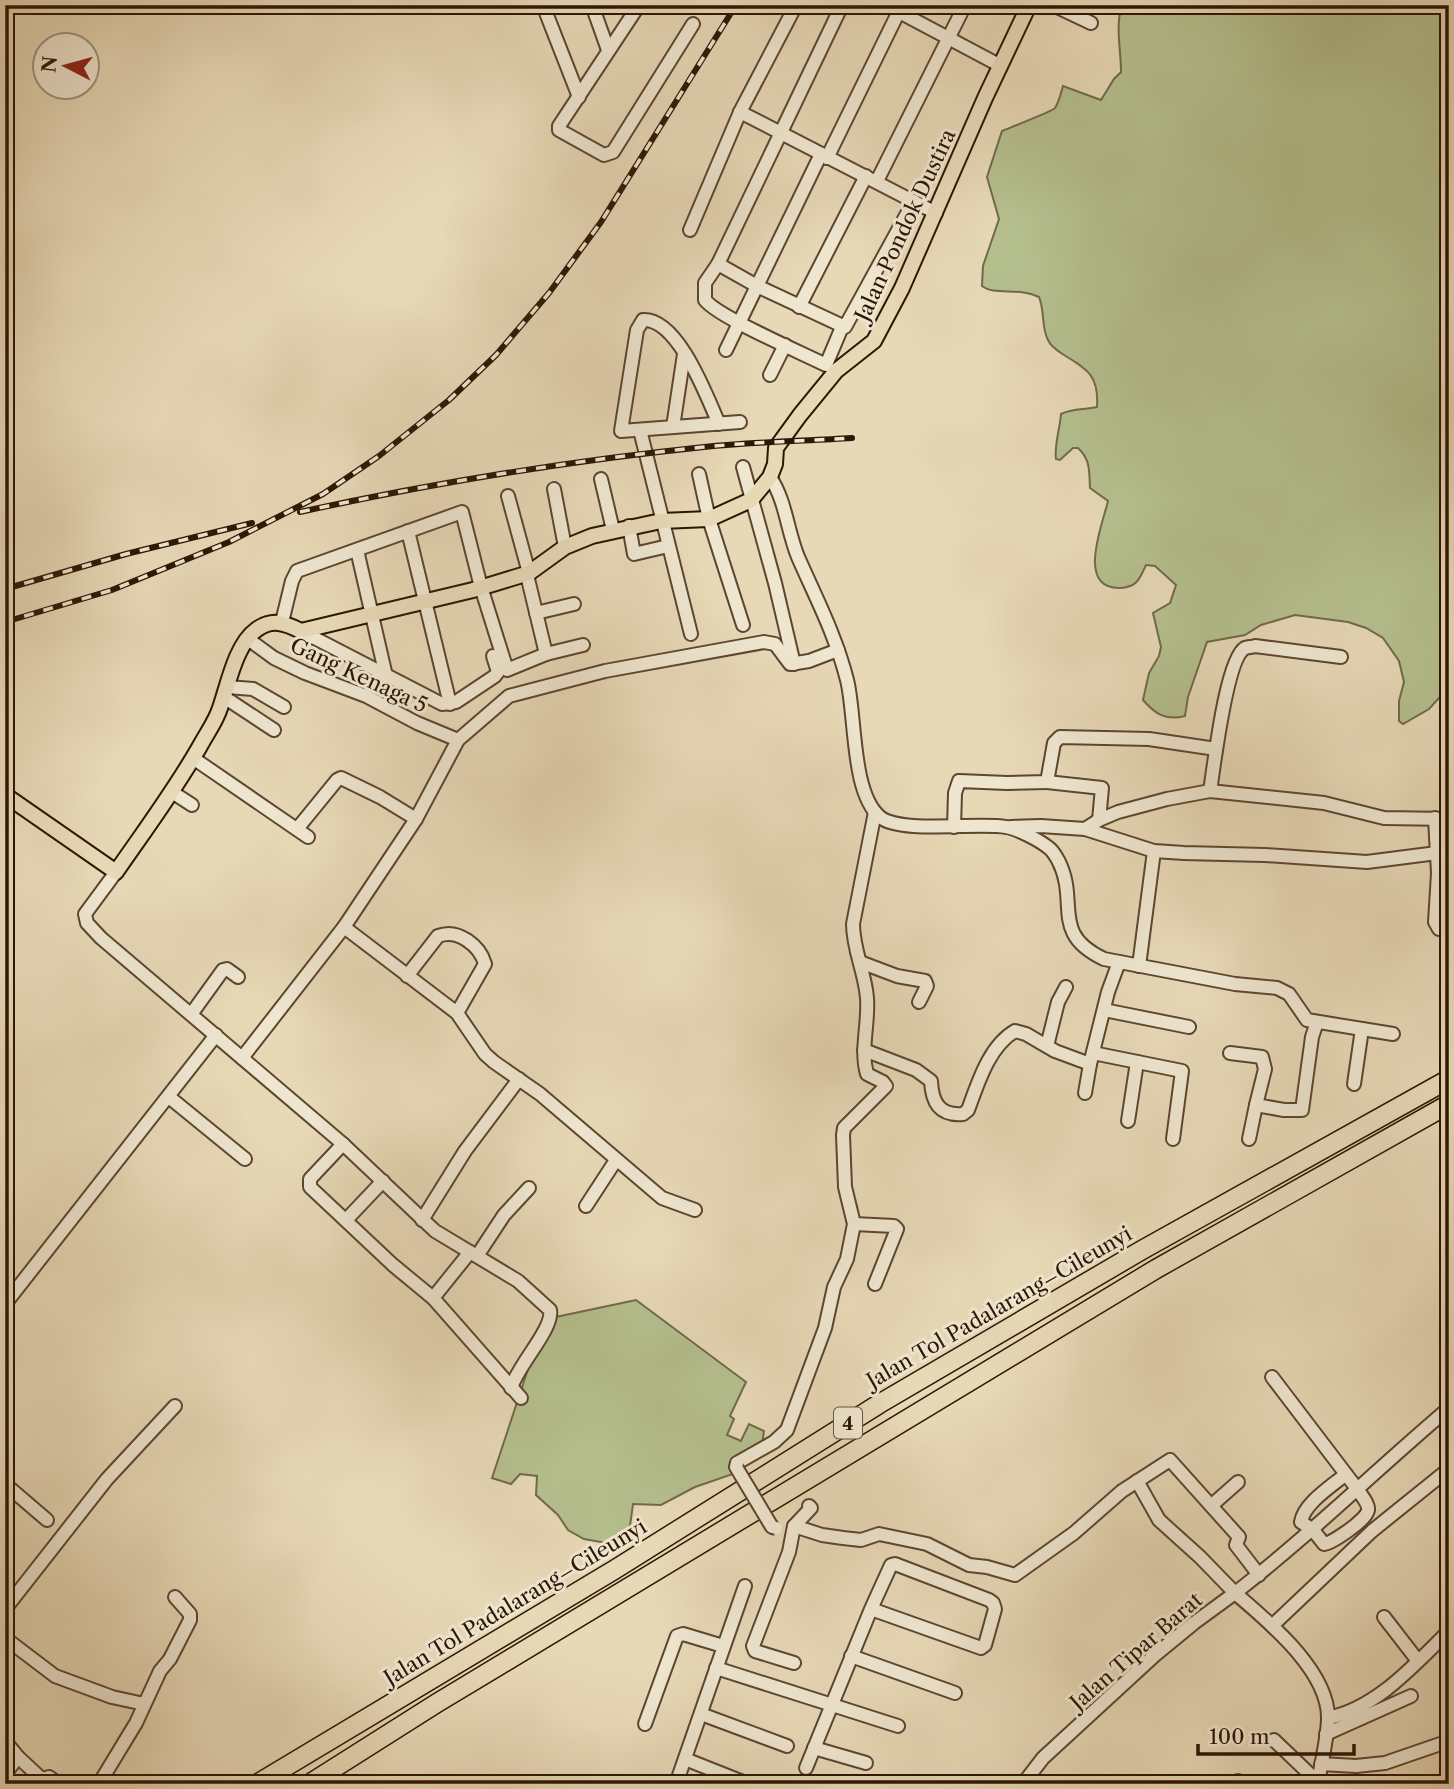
<svg xmlns="http://www.w3.org/2000/svg" width="1454" height="1789" viewBox="0 0 1454 1789" font-family="'Libre Caslon Text',serif">
<style>
.green{fill:#b5bf8e;stroke:#716a49;stroke-width:2}
.lines{fill:none;stroke-linecap:round;stroke-linejoin:round}
.minor-casing{stroke:#5c4630;stroke-width:16}
.major-casing{stroke:#2d1604;stroke-width:18}
.highway-casing{stroke:#2d1604;stroke-width:21}
.minor{stroke:#efe6d0;stroke-width:12}
.major{stroke:#e7d8b6;stroke-width:14}
.highway{stroke:#e7d8b6;stroke-width:18}
.rail-casing{stroke:#2d1604;stroke-width:6}
.rail{stroke:#efe6d0;stroke-width:3.5;stroke-dasharray:10;stroke-linecap:butt}
.minor-bridge-casing{stroke:#5c4630;stroke-width:16;stroke-linecap:butt}
.minor-bridge{stroke:#efe6d0;stroke-width:12}
.labels{text-anchor:middle;dominant-baseline:central;stroke-width:6;stroke-linejoin:round;paint-order:stroke}
.shield{fill:#efe6d0;stroke:#675441;stroke-width:2}
.shield-label{font-size:19px;font-weight:bold;fill:#2d1604}
.street-label{font-size:21px;fill:#2d1604;stroke:#efe6d0}
</style>
<rect width="100%" height="100%" fill="#e7d8b6"/>
<filter id="stains"><feTurbulence type="fractalNoise" baseFrequency=".00286" numOctaves="4"/><feColorMatrix values="0 0 0 0 .2 0 0 0 0 .09 0 0 0 0 .02 0 0 0 .5 -.17"/></filter>
<radialGradient id="worn" r=".72"><stop offset=".6" stop-color="#630" stop-opacity="0"/><stop offset="1" stop-color="#630" stop-opacity=".3"/></radialGradient>
<g class="green">
<path d="M1122,5H1449V687L1429,709L1403,724L1399,721V701L1404,682L1399,661L1383,638L1366,628L1348,622L1295,615L1261,625L1245,635L1207,642L1188,697L1185,716C1166,721 1155,714 1143,700L1149,673L1159,656L1161,647L1153,613L1170,603L1176,585L1155,566L1146,565C1139,580 1137,587 1120,588C1076,589 1102,526 1108,501L1090,488C1089,472 1091,460 1078,448H1073L1060,460L1056,459C1054,446 1060,428 1061,414C1072,408 1085,410 1097,407C1099,377 1089,370 1064,355C1058,351 1051,347 1048,340C1041,327 1045,311 1039,297C1019,287 995,296 982,286L983,266L999,219L987,177L1002,131C1009,128 1053,111 1055,108C1059,102 1061,93 1063,86L1101,100L1114,79L1121,72C1121,49 1115,27 1122,5Z"/>
<path d="M636,1300L746,1382L730,1416L734,1419L727,1435L741,1441L749,1424L764,1431L762,1444L733,1474L695,1487L661,1505L633,1504L630,1526L612,1544L584,1539L568,1530L558,1515L536,1495L537,1476L520,1474L511,1484L492,1478L533,1354L556,1317Z"/>
</g>
<g class="lines">
<g class="minor-casing">
<g id="minor">
<path d="M543,5L579,97"/>
<path d="M592,5L608,50"/>
<path d="M639,5L559,126V130L604,155L613,152L693,24"/>
<path d="M842,5L718,264L757,286L845,327L914,201"/>
<path d="M886,5L1001,66"/>
<path d="M1053,5L1091,23"/>
<path d="M740,112L936,213"/>
<path d="M827,158L902,5"/>
<path d="M877,181L965,5"/>
<path d="M690,230L740,112L796,5"/>
<path d="M718,264L705,283V300C718,317 802,353 826,365L842,327"/>
<path d="M799,307L866,176"/>
<path d="M726,350L821,154"/>
<path d="M770,375L785,345"/>
<path d="M719,424C707,397 678,318 643,320L637,330L621,431L740,422"/>
<path d="M673,427L684,354"/>
<path d="M640,430L691,634"/>
<path d="M743,467L775,583L794,664"/>
<path d="M699,474L709,519L743,625"/>
<path d="M770,477C786,501 787,530 798,557C816,598 836,636 847,680C856,715 851,793 880,817C900,834 979,822 1006,827C1018,829 1039,840 1049,848C1053,851 1055,855 1058,860C1080,902 1049,933 1104,959L1235,984L1277,988L1289,994L1307,1020L1393,1034"/>
<path d="M601,479L613,530"/>
<path d="M554,489L565,547"/>
<path d="M508,496L529,573L528,579L546,654"/>
<path d="M629,526L634,554L668,546"/>
<path d="M408,531L450,704"/>
<path d="M357,550L386,676"/>
<path d="M536,613L574,604"/>
<path d="M282,622L292,581L297,571L462,512L481,587L507,670L546,654L583,645"/>
<path d="M301,631L442,704L456,702L495,676L498,672L493,656"/>
<path d="M248,639L274,658L305,673L366,696L417,723L458,740"/>
<path d="M227,687L253,689L284,707"/>
<path d="M224,697L274,730"/>
<path d="M193,758L308,837"/>
<path d="M1047,782L1102,788L1099,820"/>
<path d="M1210,791C1214,767 1226,659 1245,648C1247,647 1253,647 1255,646L1341,657"/>
<path d="M172,792L192,805"/>
<path d="M1435,818L1438,873L1435,922L1439,929L1449,930"/>
<path d="M954,827L955,793L959,781L1007,783L1047,782L1054,743L1060,737L1149,739L1216,749"/>
<path d="M1011,827L1041,826L1085,829L1154,851L1184,853L1265,855L1367,862L1437,853"/>
<path d="M297,829L337,780L341,778L380,797L416,819"/>
<path d="M1085,829L1099,820L1118,812L1167,799L1210,791L1324,803L1384,818L1449,819"/>
<path d="M116,872L85,914L87,923L101,938L343,1144L435,1231L518,1281L550,1310C554,1328 518,1365 511,1388"/>
<path d="M344,927L457,1013L485,1054L494,1062L540,1094L662,1198L695,1210"/>
<path d="M860,962L897,976L925,981L927,986L919,1002"/>
<path d="M1139,966L1154,851"/>
<path d="M407,976L438,936C458,928 480,946 485,964L457,1013"/>
<path d="M1104,1010L1189,1027"/>
<path d="M192,1013L223,970L227,969L238,977"/>
<path d="M1047,1046L1058,1002L1066,987"/>
<path d="M864,1050L916,1070L931,1081C932,1102 939,1116 963,1114L968,1110C978,1083 989,1046 1015,1031L1026,1034L1055,1051L1090,1064L1108,992L1119,962"/>
<path d="M1093,1053L1182,1071L1173,1139"/>
<path d="M1230,1053L1262,1057L1265,1069L1256,1105L1284,1110H1302L1312,1037L1317,1022"/>
<path d="M242,1058L344,927L416,819L458,740L509,696L605,671L764,642L775,644L790,664L809,661L838,650"/>
<path d="M1354,1084L1362,1029"/>
<path d="M1085,1093L1090,1064"/>
<path d="M169,1097L245,1159"/>
<path d="M1128,1121L1137,1062"/>
<path d="M1249,1139L1256,1105"/>
<path d="M343,1144L310,1179V1187L393,1265L433,1298L521,1398"/>
<path d="M586,1206L616,1160"/>
<path d="M346,1220L383,1181"/>
<path d="M422,1220L465,1151L519,1079"/>
<path d="M854,1224L894,1226L897,1229L875,1284"/>
<path d="M477,1256L504,1215L529,1188"/>
<path d="M433,1298L470,1252"/>
<path d="M5,1304L216,1035"/>
<path d="M1272,1377L1358,1490C1361,1495 1369,1504 1368,1510C1367,1520 1332,1543 1324,1544L1313,1530L1301,1522C1304,1503 1332,1486 1346,1474"/>
<path d="M737,1463L774,1442L787,1430L825,1328L834,1287L847,1259L854,1224L845,1187L843,1135L844,1128L886,1086L883,1082L867,1074C860,1049 869,1024 867,998C865,972 853,950 853,924L875,812"/>
<path d="M1137,1481L1159,1520L1200,1557L1235,1593C1310,1535 1377,1469 1449,1408"/>
<path d="M5,1484L47,1520"/>
<path d="M1212,1505L1238,1482"/>
<path d="M809,1506L811,1508L794,1526L822,1535L843,1538L861,1540L879,1534L927,1544L969,1565L987,1567L1015,1575L1074,1533L1122,1491L1170,1460L1239,1537L1236,1545L1259,1575"/>
<path d="M794,1526L789,1552L753,1646L755,1651L794,1663"/>
<path d="M5,1609L107,1479L175,1406"/>
<path d="M1384,1617L1418,1661"/>
<path d="M1273,1625L1372,1531L1449,1469"/>
<path d="M5,1638L55,1676L112,1697L144,1704"/>
<path d="M851,1656L955,1693"/>
<path d="M716,1668L898,1726"/>
<path d="M701,1714L787,1746"/>
<path d="M1328,1718C1377,1708 1414,1665 1449,1631"/>
<path d="M645,1724L677,1636L683,1634L723,1646"/>
<path d="M1326,1734L1411,1696"/>
<path d="M1274,1740L1318,1782"/>
<path d="M5,1741L18,1757L47,1784"/>
<path d="M814,1748L866,1763"/>
<path d="M685,1759L748,1784"/>
<path d="M1321,1764L1356,1766L1385,1763L1449,1741"/>
<path d="M806,1768L871,1609L891,1565L895,1564L989,1600L993,1603L995,1609L985,1645L981,1648L871,1609"/>
<path d="M5,1774L18,1757"/>
<path d="M43,1779L49,1777L59,1784"/>
<path d="M1238,1781L1241,1784"/>
<path d="M99,1784L136,1723L160,1671L170,1659L190,1620V1614L175,1597"/>
<path d="M676,1784L745,1586"/>
<path d="M1023,1784L1043,1758L1155,1655L1194,1623L1235,1593C1269,1622 1330,1672 1328,1720C1327,1741 1321,1763 1318,1784"/>
</g>
</g>
<g class="major-casing">
<path id="major" d="M5,795L116,872C145,830 175,790 200,746C207,733 216,721 220,708C228,685 236,644 256,630C272,618 285,623 301,631L473,590L529,573L565,547L592,536L661,521L709,519L751,500L770,477L775,464L776,448L800,415L836,371L874,341L902,288L985,98L1029,5"/>
</g>
<g class="highway-casing">
<g id="highway">
<path d="M257,1784L614,1570L879,1404L1142,1250L1449,1079"/>
<path d="M309,1784L437,1703L1156,1269L1449,1104"/>
</g>
</g>
<use href="#minor" class="minor"/>
<use href="#major" class="major"/>
<use href="#highway" class="highway"/>
<g class="rail-casing">
<g id="rail">
<path d="M300,512C433,483 568,461 704,447C753,442 803,441 852,438"/>
<path d="M5,589L126,554L252,523"/>
<path d="M5,622L112,590L229,542L323,494L379,456L449,400L496,355L549,293L601,222L736,5"/>
</g>
</g>
<use href="#rail" class="rail"/>
<g class="minor-bridge-casing">
<path id="minor-bridge" d="M737,1463L736,1467L772,1527L776,1528"/>
</g>
<use href="#minor-bridge" class="minor-bridge"/>
</g>
<g class="labels">
<rect class="shield" x="834" y="1407.5" width="28" height="31" rx="5"/>
<g class="shield-label">
<text x="848" y="1423">4</text>
</g>
<g class="street-label">
<text transform="translate(905 225) rotate(-65)">Jalan Pondok Dustira</text>
<text transform="translate(359 675) rotate(25)">Gang Kenaga 5</text>
<text transform="translate(999 1307) rotate(-30)">Jalan Tol Padalarang–Cileunyi</text>
<text transform="translate(515 1602) rotate(-31)">Jalan Tol Padalarang–Cileunyi</text>
<text transform="translate(1136 1651) rotate(-41)">Jalan Tipar Barat</text>
</g>
</g>
<rect width="1454" height="1789" fill="none" stroke="#e7d8b6" stroke-width="28"/>
<rect x="7" y="7" width="1440" height="1775" fill="none" stroke="#2d1604" stroke-width="3.5"/>
<rect x="14" y="14" width="1426" height="1761" fill="none" stroke="#2d1604" stroke-width="2"/>
<g transform="translate(66 66) rotate(276)"><circle r="33" fill="#efe6d0" stroke="#a1937e" stroke-width="2"/>
<path d="M0-5L12 26L0 18L-12 26Z" fill="#8f2418"/>
<text y="-10" font-size="19" font-weight="bold" text-anchor="middle" fill="#2d1604">N</text>
</g>
<path d="M1198 1744v10h156v-10" fill="none" stroke="#2d1604" stroke-width="3.5"/>
<text x="1209" y="1744" font-size="21" fill="#2d1604" stroke="#efe6d0" stroke-width="5" paint-order="stroke">100 m</text>
<rect width="100%" height="100%" filter="url(#stains)"/>
<rect width="100%" height="100%" fill="url(#worn)"/>
</svg>
